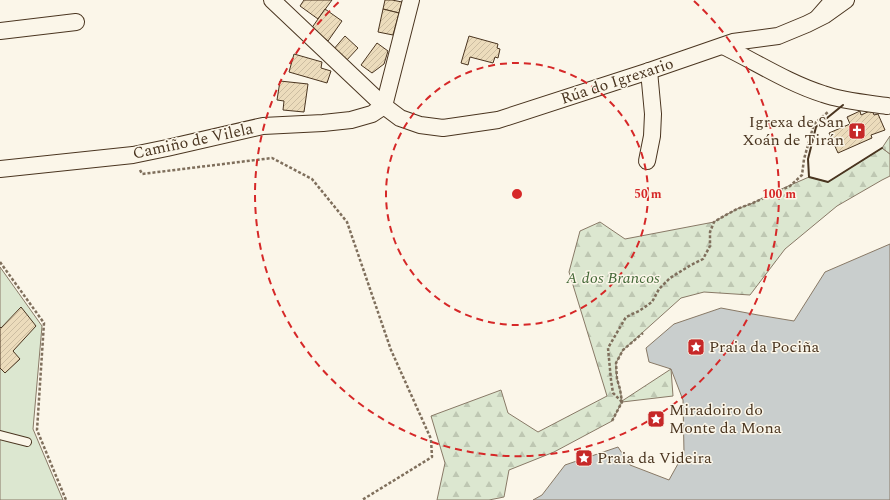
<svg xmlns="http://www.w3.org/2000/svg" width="890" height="500" viewBox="0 0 890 500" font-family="Spectral,serif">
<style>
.forest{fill:url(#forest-firs);stroke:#887966}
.cemetery{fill:url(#cemetery-stones);stroke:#887966}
.park{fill:#dce7d0;stroke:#887966}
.water{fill:#c9cecd;stroke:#887966}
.building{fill:url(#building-hatch);stroke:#4a3520}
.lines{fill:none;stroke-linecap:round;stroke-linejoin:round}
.lane-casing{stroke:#4a3520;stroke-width:10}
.street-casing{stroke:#4a3520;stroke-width:18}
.path{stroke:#7f6f5c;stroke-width:2.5;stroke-dasharray:3 2;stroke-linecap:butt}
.lane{stroke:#fbf6e9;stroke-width:8}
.street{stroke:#fbf6e9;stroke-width:16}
.wall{stroke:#4a3520;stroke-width:2}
.ring{fill:none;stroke:#d62828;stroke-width:2;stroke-dasharray:7 5}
.labels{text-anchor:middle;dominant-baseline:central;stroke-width:3;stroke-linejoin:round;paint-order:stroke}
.street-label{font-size:16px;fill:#4a3520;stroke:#fbf6e9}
.poi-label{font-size:16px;fill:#4a3520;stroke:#fbf6e9;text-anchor:start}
.park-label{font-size:16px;font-style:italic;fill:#436837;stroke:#fbf6e9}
.centre{fill:#d62828;stroke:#fbf6e9;stroke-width:2}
.ring-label{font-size:12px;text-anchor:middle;font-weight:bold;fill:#d62828;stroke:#fbf6e9;stroke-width:3;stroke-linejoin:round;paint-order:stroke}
</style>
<defs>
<pattern id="forest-firs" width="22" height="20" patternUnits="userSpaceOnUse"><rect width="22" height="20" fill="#dce7d0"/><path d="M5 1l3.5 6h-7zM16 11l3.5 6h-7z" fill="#bec7b2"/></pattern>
<pattern id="cemetery-stones" width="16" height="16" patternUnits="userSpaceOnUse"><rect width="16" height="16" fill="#dce7d0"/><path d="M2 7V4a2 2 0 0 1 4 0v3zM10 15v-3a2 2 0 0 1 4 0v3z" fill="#bec7b2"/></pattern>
<pattern id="building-hatch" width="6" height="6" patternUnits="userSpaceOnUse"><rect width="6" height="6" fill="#ecdcbc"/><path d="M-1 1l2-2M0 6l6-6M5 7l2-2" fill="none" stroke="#ccbda1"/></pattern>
</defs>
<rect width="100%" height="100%" fill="#fbf6e9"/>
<path class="forest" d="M882,148L890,154V176L882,180L837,206L785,249L750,295L704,292L681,298L623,350L619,357L616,363V371L617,379L620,389L622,401L671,369L673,396L622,402L612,421L554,452L509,470L504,497L489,500H437L445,463L431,416L501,390L508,413L538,432L607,396L569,272L580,231L600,222L625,239L714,222L724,216L737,209L753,203L770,194L809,177L828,182Z"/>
<path class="cemetery" d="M890,136V154L882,148Z"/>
<path class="park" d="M0,267L42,326L33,429L63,500H0Z"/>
<path class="water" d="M890,244V500H533L542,495L565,465L618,447L630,465L669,480L684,453L683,400L671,369L649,362L646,348L674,324L721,308L758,315L794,321L825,272Z"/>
<g class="building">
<path d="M304,0H332L318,19L300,6Z"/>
<path d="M385,0H392L402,2L399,13L383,9Z"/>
<path d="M325,9L342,21L328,41L311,29Z"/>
<path d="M383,9L399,13L393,35L378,32Z"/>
<path d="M345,36L358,48L345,62L333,50Z"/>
<path d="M469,36L498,44L497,48L500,49L498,58L495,57L493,63L470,57L468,65L461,63Z"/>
<path d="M377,43L388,51L384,64L372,73L361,65Z"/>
<path d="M294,54L322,62L321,68L331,71L327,83L289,72Z"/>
<path d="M280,81L308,84L304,112L283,110L284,101L277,100Z"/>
<path d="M872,110L874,115L878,114L885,130L871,135L872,138L838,153L829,133L850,124L847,117L860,111L861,115Z"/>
<path d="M21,307L36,326L13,351L20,359L5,373L0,368V327L1,328Z"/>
</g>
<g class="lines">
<g class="lane-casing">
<g id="lane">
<path d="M814,16L828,0"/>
<path d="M0,435L27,442"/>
</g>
</g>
<g class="street-casing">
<g id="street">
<path d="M272,0L384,106L400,118L420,125L443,128L498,120L649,71L733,42L778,36L807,24L825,15L846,0"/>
<path d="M0,31L76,22"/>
<path d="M723,46C756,62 788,83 823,94C843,101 866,103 887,106"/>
<path d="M384,106L411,0"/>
<path d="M647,161L652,136L653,114L649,71"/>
<path d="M0,169L133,155L167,148L263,126L323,123L351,120L372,114L384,106"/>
</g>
</g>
<g class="path">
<path d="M821,118L826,125"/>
<path d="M140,170L142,174L272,158L312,179L347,222L391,350L431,439L432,457L362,500"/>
<path d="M0,262L44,323L37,430L66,500"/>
<path d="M622,402L613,393L611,380L608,348L626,317L639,311L652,302L659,289L670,278L691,265L703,259L710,246V232L714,222L724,216L737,209L753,203L790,186L802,175L804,159L814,124L828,112"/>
<path d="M612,421L622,402L620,389L617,379L616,363L623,350L643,333"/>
</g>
<use href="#lane" class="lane"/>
<use href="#street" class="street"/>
<path class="wall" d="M843,105L816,127L808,159L809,177L828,182L882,148"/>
</g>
<g class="ring">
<circle cx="517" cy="194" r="131"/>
<path d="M694 1A262 262 0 1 1 340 1"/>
</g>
<defs>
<g id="church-square" transform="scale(0.9)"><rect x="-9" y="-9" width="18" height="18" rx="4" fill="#c62828" stroke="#fbf6e9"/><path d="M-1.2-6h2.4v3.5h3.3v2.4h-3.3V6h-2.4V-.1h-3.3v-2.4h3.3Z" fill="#fff"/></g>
<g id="sight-square" transform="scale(0.9)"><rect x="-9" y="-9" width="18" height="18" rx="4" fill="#c62828" stroke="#fbf6e9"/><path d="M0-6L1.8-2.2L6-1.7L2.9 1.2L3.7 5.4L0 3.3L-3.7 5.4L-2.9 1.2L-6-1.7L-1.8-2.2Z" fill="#fff"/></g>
</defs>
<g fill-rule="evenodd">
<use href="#church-square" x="857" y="131"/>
<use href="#sight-square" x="696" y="347"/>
<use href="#sight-square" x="656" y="419"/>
<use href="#sight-square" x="584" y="458"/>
</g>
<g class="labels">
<g class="street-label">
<text transform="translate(617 81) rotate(-18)">Rúa do Igrexario</text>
<text transform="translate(193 141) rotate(-12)">Camiño de Vilela</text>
</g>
<g class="poi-label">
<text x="844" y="122" text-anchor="end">Igrexa de San<tspan x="844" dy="18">Xoán de Tirán</tspan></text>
<text x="709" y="347">Praia da Pociña</text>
<text x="669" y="410">Miradoiro do<tspan x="669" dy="18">Monte da Mona</tspan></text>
<text x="597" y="458">Praia da Videira</text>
</g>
<g class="park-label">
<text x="613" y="278">A dos Brancos</text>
</g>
</g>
<circle cx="517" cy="194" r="6" class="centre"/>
<g class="ring-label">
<text x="648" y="198">50 m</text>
<text x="779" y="198">100 m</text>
</g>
</svg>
